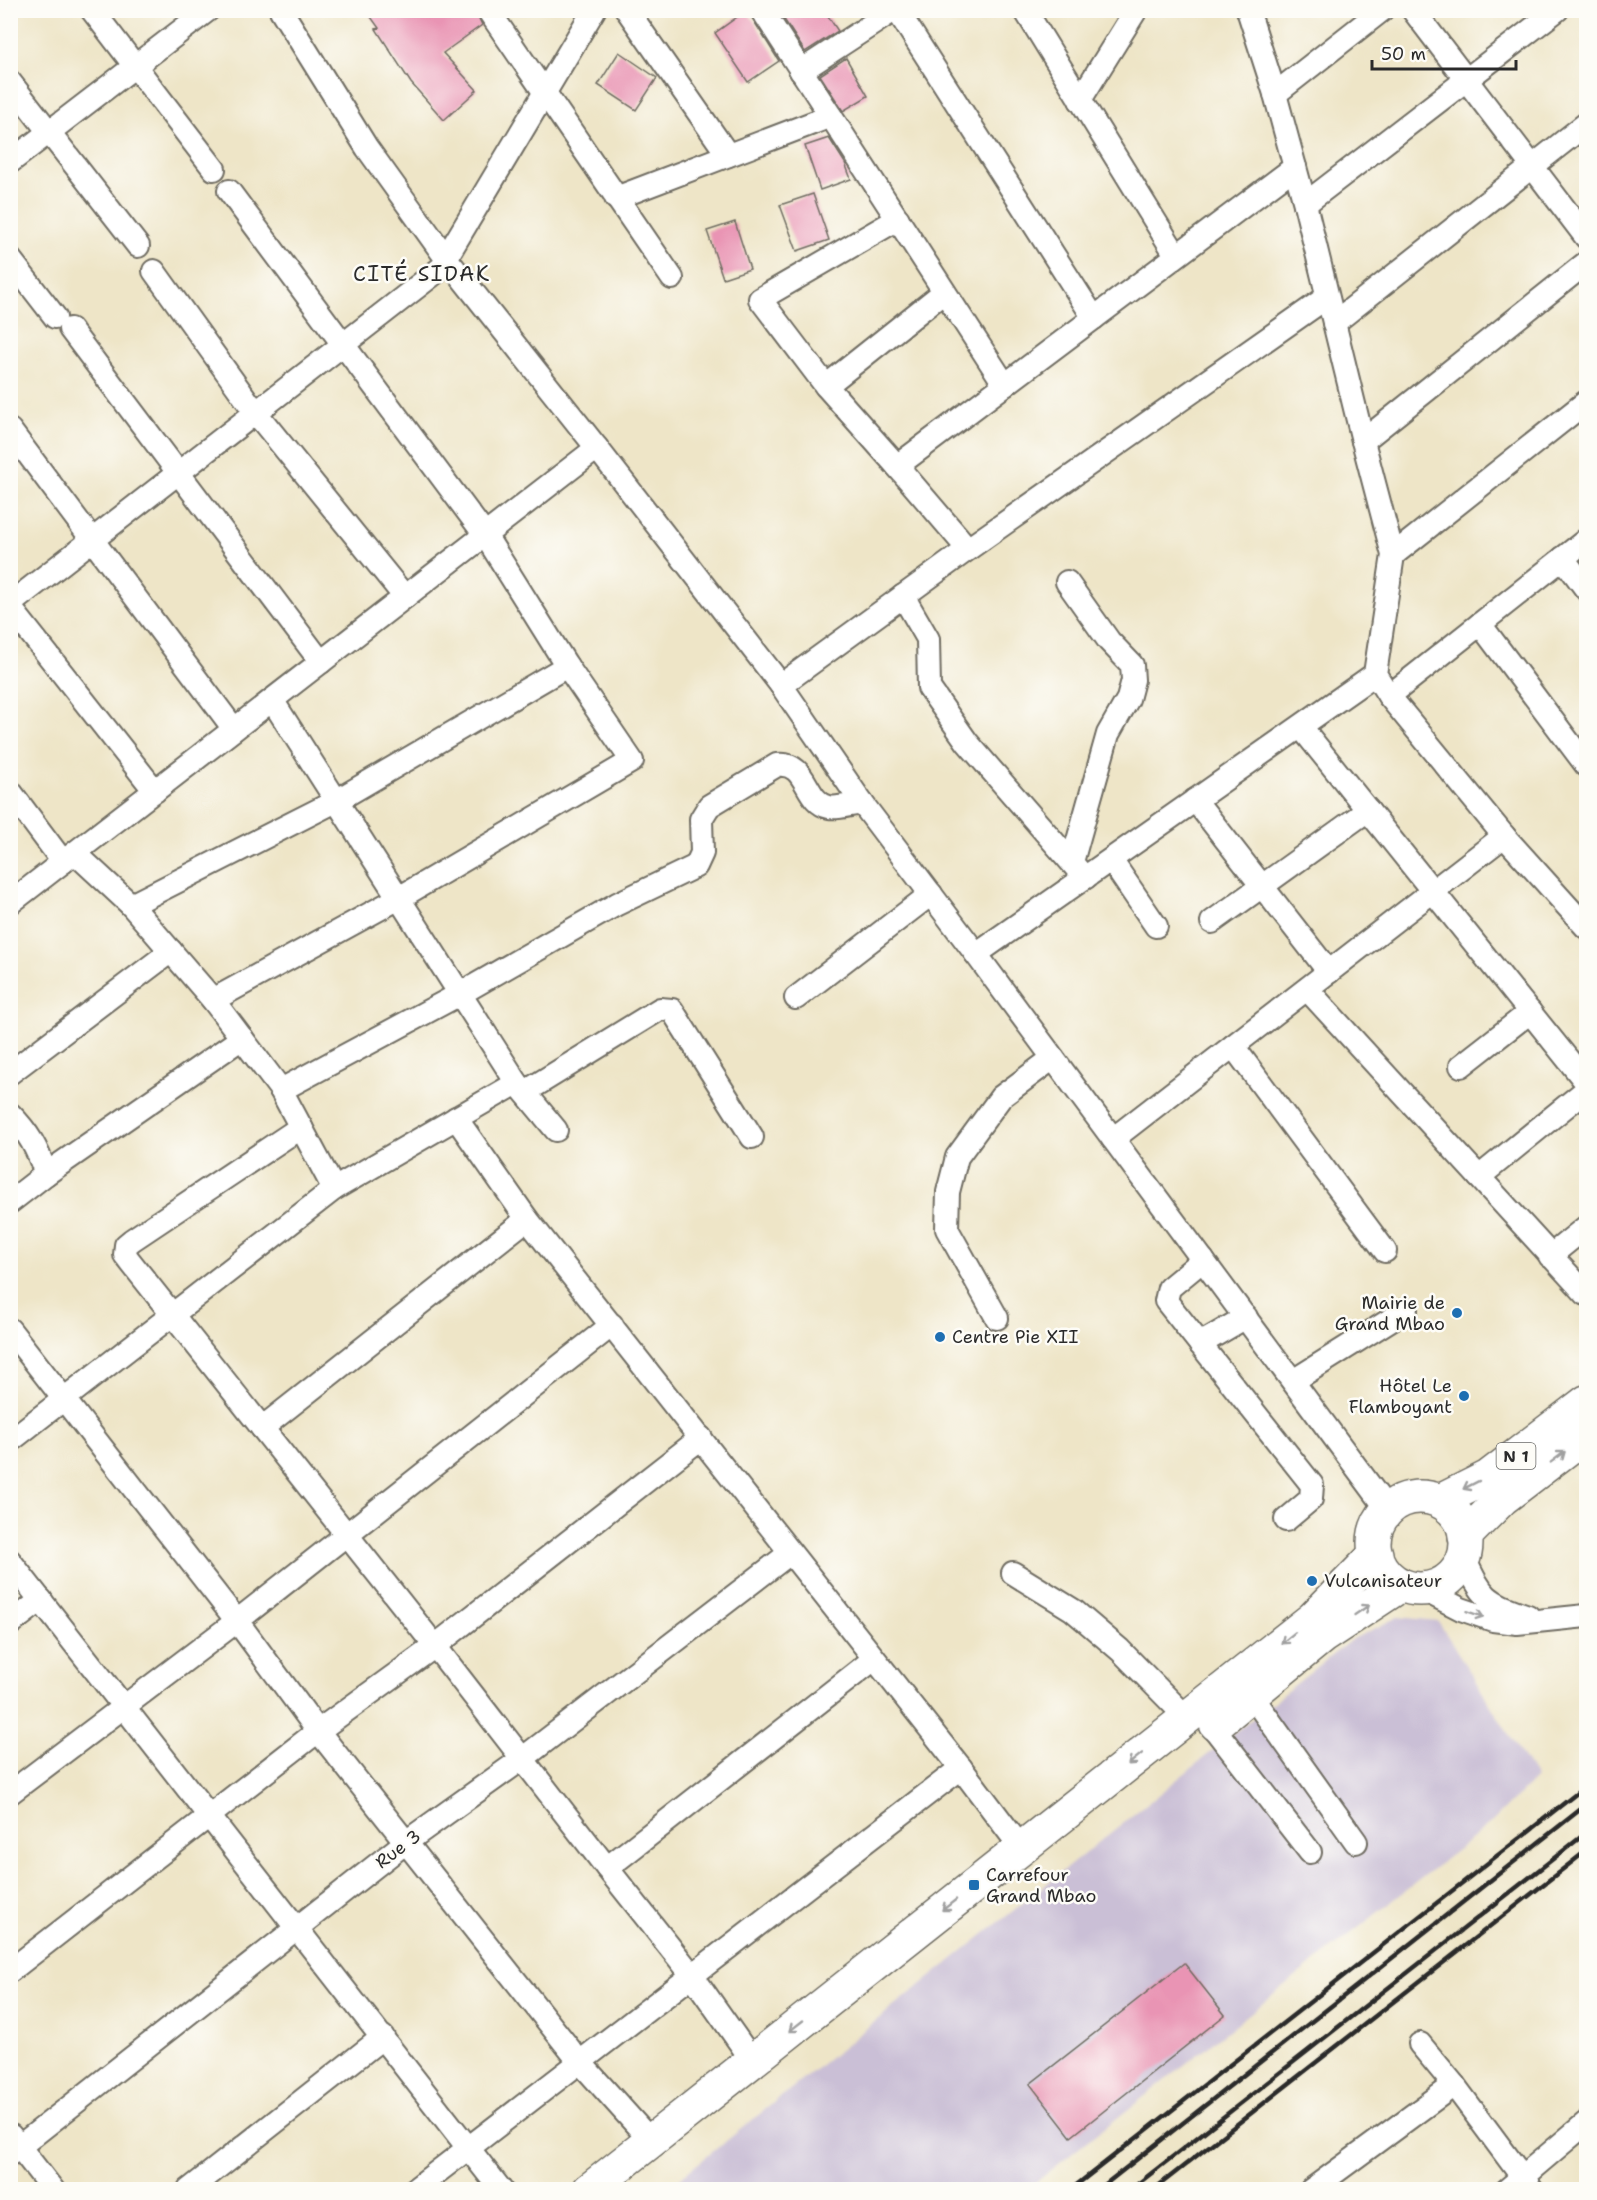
<svg xmlns="http://www.w3.org/2000/svg" width="1597" height="2200" viewBox="0 0 1597 2200" font-family="'Shantell Sans',sans-serif">
<style>
.industrial{fill:#cabfd6}
.building{fill:#e994b4}
.lines{fill:none;stroke-linecap:round;stroke-linejoin:round}
.minor-casing{stroke:#6f6c62;stroke-width:26}
.highway-casing{stroke:#6f6c62;stroke-width:36}
.minor{stroke:#fff;stroke-width:22}
.highway{stroke:#fff;stroke-width:33}
.rail{stroke:#2b2b2b;stroke-width:4.5}
.oneway{stroke:#a0a0a0}
.poi-dot{fill:#1f6fb2;stroke:#fdfcf7;stroke-width:2}
.labels{text-anchor:middle;dominant-baseline:central;stroke-width:5;stroke-linejoin:round;paint-order:stroke}
.shield{fill:#fdfcf7;stroke:#6a6a68;stroke-width:1.5}
.shield-label{font-size:16px;font-weight:bold;fill:#2b2b2b}
.poi-label{font-size:18px;fill:#2b2b2b;stroke:#fdfcf7;text-anchor:start}
.street-label{font-size:18px;fill:#2b2b2b;stroke:#fdfcf7}
.quarter-label{font-size:21px;letter-spacing:1.5px;fill:#2b2b2b;stroke:#fdfcf7}
</style>
<rect width="100%" height="100%" fill="#fdfcf7"/>
<filter id="ink" filterUnits="userSpaceOnUse"><feTurbulence type="fractalNoise" baseFrequency=".0167" numOctaves="2"/><feDisplacementMap in="SourceGraphic" scale="12" xChannelSelector="R" yChannelSelector="G"/><feConvolveMatrix kernelMatrix="1 2 1 2 8 2 1 2 1" color-interpolation-filters="sRGB"/></filter>
<filter id="wash" filterUnits="userSpaceOnUse"><feTurbulence type="fractalNoise" baseFrequency=".008" numOctaves="4" result="noise"/><feDisplacementMap in="SourceGraphic" scale="24" xChannelSelector="R" yChannelSelector="G"/><feGaussianBlur stdDeviation="1.35" result="paint"/><feColorMatrix in="noise" values="0 0 0 0 0 0 0 0 0 0 0 0 0 0 0 0 0 1.4 0 .05"/><feComposite in="paint" operator="in"/></filter>
<g filter="url(#wash)">
<rect width="100%" height="100%" fill="#eee5c7"/>
<path class="industrial" d="M1398,1617L1438,1621L1536,1778L1490,1824L1027,2189L665,2190L1351,1640Z"/>
<g id="blocks">
<g class="building">
<path d="M366,10H475L482,25L443,53L477,90L444,120L411,83L376,29L379,28Z"/>
<path d="M747,10L779,61L748,82L715,33Z"/>
<path d="M778,10H824L838,31L805,52Z"/>
<path d="M619,52L657,78L636,110L598,85Z"/>
<path d="M846,58L868,96L843,111L820,75Z"/>
<path d="M829,138L845,163L851,179L820,190L805,146Z"/>
<path d="M813,194L829,240L797,251L780,205Z"/>
<path d="M735,222L750,269L723,278L707,231Z"/>
<path d="M1184,1963L1225,2015L1071,2137L1030,2084Z"/>
</g>
</g>
</g>
<g filter="url(#ink)">
<use href="#blocks" fill-opacity="0" stroke="#6f6c62" stroke-width="1.5"/>
<g class="lines">
<g class="minor-casing">
<g id="minor">
<path d="M92,10L214,169"/>
<path d="M281,10L367,148L446,258L597,448L781,685L862,803L976,954L1388,1510"/>
<path d="M488,10L672,278"/>
<path d="M627,10L728,155"/>
<path d="M762,10L1005,385"/>
<path d="M897,10L1094,318"/>
<path d="M1025,10L1176,255"/>
<path d="M1248,10L1275,94L1305,204L1363,441L1393,555L1375,674L1389,696L1504,836L1586,927"/>
<path d="M1413,10L1586,237"/>
<path d="M801,71L894,10"/>
<path d="M10,82L138,246"/>
<path d="M1275,94L1382,10"/>
<path d="M1080,100L1136,10"/>
<path d="M10,162L208,10"/>
<path d="M616,198L831,116"/>
<path d="M1305,204L1557,10"/>
<path d="M446,258L594,10"/>
<path d="M10,259L55,317"/>
<path d="M154,271L256,413L405,597"/>
<path d="M1334,323L1586,124"/>
<path d="M70,329L321,662"/>
<path d="M826,386L944,292"/>
<path d="M10,430L234,729"/>
<path d="M1363,441L1586,263"/>
<path d="M897,466L826,386L760,299L898,219"/>
<path d="M968,549L897,466L1295,167"/>
<path d="M1393,555L1586,402"/>
<path d="M1563,558L1586,589"/>
<path d="M1067,582L1109,641L1132,665L1133,680L1128,699L1108,734L1072,862"/>
<path d="M903,596L928,639L929,688L967,742L1085,878"/>
<path d="M10,604L449,262"/>
<path d="M10,607L155,791"/>
<path d="M1480,624L1586,765"/>
<path d="M781,685L968,549L1327,297"/>
<path d="M1389,696L1586,540"/>
<path d="M272,700L517,1083L556,1130"/>
<path d="M1301,727L1586,1082"/>
<path d="M10,791L63,862"/>
<path d="M1195,800L1329,972"/>
<path d="M75,853L131,905L213,1000L281,1090L334,1189"/>
<path d="M1111,860L1156,926"/>
<path d="M10,903L597,448"/>
<path d="M131,905L336,801L567,666"/>
<path d="M1212,922L1368,810"/>
<path d="M976,954L1375,674"/>
<path d="M1307,989L1586,1294"/>
<path d="M796,998L931,894"/>
<path d="M213,1000L399,898L632,761L567,666L485,535L229,191"/>
<path d="M1233,1046L1385,1251"/>
<path d="M1461,1066L1530,1012"/>
<path d="M10,1073L171,951"/>
<path d="M281,1090L460,994L617,904L696,866L702,853L701,819L709,806L777,765C808,761 804,802 829,807C838,809 852,804 862,803"/>
<path d="M525,1092L660,1009L672,1010L752,1137"/>
<path d="M10,1114C29,1133 37,1148 46,1174L10,1202"/>
<path d="M456,1118L527,1219L961,1768"/>
<path d="M301,1127L132,1240L126,1245L125,1255L435,1646L607,1868L692,1975L752,2060"/>
<path d="M1113,1139L1504,836"/>
<path d="M46,1174L242,1038"/>
<path d="M1479,1177L1586,1090"/>
<path d="M1550,1256L1586,1227"/>
<path d="M1203,1260L1169,1288L1166,1301L1312,1485L1311,1499L1286,1520"/>
<path d="M997,1318L947,1229L948,1192L957,1157L1001,1097L1053,1058"/>
<path d="M10,1330L237,1621L318,1731L579,2061L651,2141"/>
<path d="M1200,1344L1246,1317"/>
<path d="M1293,1381L1406,1310"/>
<path d="M262,1428L527,1219"/>
<path d="M10,1441L334,1189L517,1083"/>
<path d="M1464,1558C1483,1598 1485,1601 1528,1616"/>
<path d="M10,1561L501,2190"/>
<path d="M1013,1573L1073,1610L1120,1650L1187,1718"/>
<path d="M1422,1589L1461,1609L1493,1620L1517,1623L1586,1616"/>
<path d="M10,1624L41,1600"/>
<path d="M1252,1696L1356,1842"/>
<path d="M1213,1727L1310,1852"/>
<path d="M10,1793L237,1621L612,1325"/>
<path d="M607,1868L874,1659"/>
<path d="M10,1971L318,1731L435,1646L701,1438"/>
<path d="M1420,2044L1454,2085L1532,2190"/>
<path d="M11,2136L53,2190"/>
<path d="M10,2154L406,1842L522,1759L790,1553"/>
<path d="M189,2190L383,2037"/>
<path d="M414,2190L961,1768L1022,1849"/>
<path d="M1311,2190L1454,2085"/>
<path d="M1507,2190L1586,2123"/>
</g>
</g>
<g class="highway-casing">
<g id="highway">
<circle cx="1420" cy="1543" r="46"/>
<path d="M1440,1501L1488,1477L1586,1402"/>
<path d="M1465,1536L1502,1499L1586,1435"/>
<path d="M1216,1724L1322,1637L1401,1585"/>
<path d="M589,2190L1313,1618L1376,1554"/>
</g>
</g>
<use href="#minor" class="minor"/>
<use href="#highway" class="highway"/>
<g class="rail">
<path d="M1070,2190L1586,1786"/>
<path d="M1098,2190L1586,1805"/>
<path d="M1130,2190L1586,1833"/>
<path d="M1153,2190L1586,1851"/>
</g>
</g>
<defs><path id="oneway-shaft" d="M-6 0H5M1.5-3L5.5 0L1.5 3" fill="none" stroke-width="1.6" stroke-linecap="round" stroke-linejoin="round" transform="scale(1.5)"/></defs>
<g class="oneway">
<use href="#oneway-shaft" transform="translate(1558 1457) rotate(-37)"/>
<use href="#oneway-shaft" transform="translate(1471 1485) rotate(153)"/>
<use href="#oneway-shaft" transform="translate(1362 1610) rotate(-34)"/>
<use href="#oneway-shaft" transform="translate(1475 1614) rotate(18)"/>
<use href="#oneway-shaft" transform="translate(1288 1638) rotate(141)"/>
<use href="#oneway-shaft" transform="translate(1135 1759) rotate(141)"/>
<use href="#oneway-shaft" transform="translate(949 1905) rotate(142)"/>
<use href="#oneway-shaft" transform="translate(796 2026) rotate(142)"/>
</g>
</g>
<g class="poi-dot">
<circle cx="1457" cy="1313" r="6"/>
<circle cx="940" cy="1337" r="6"/>
<circle cx="1464" cy="1396" r="6"/>
<circle cx="1312" cy="1581" r="6"/>
<rect x="968" y="1879" width="12" height="12" rx="3"/>
</g>
<g class="labels">
<rect class="shield" x="1496.5" y="1443" width="39" height="26" rx="4.5"/>
<g class="shield-label">
<text x="1516" y="1456">N 1</text>
</g>
<g class="poi-label">
<text x="1445" y="1303" text-anchor="end">Mairie de<tspan x="1445" dy="21">Grand Mbao</tspan></text>
<text x="952" y="1337">Centre Pie XII</text>
<text x="1452" y="1386" text-anchor="end">Hôtel Le<tspan x="1452" dy="21">Flamboyant</tspan></text>
<text x="1324" y="1581">Vulcanisateur</text>
<text x="986" y="1875">Carrefour<tspan x="986" dy="21">Grand Mbao</tspan></text>
</g>
<g class="street-label">
<text transform="translate(398 1849) rotate(-37)">Rue 3</text>
</g>
<g class="quarter-label">
<text x="422" y="274">CITÉ SIDAK</text>
</g>
</g>
<rect width="1597" height="2200" fill="none" stroke="#fdfcf7" stroke-width="36"/>
<path d="M1372 60v9h144v-9" fill="none" stroke="#2b2b2b" stroke-width="3"/>
<text x="1381" y="60" font-size="18" fill="#2b2b2b" stroke="#fdfcf7" stroke-width="4.5" paint-order="stroke">50 m</text>
</svg>
